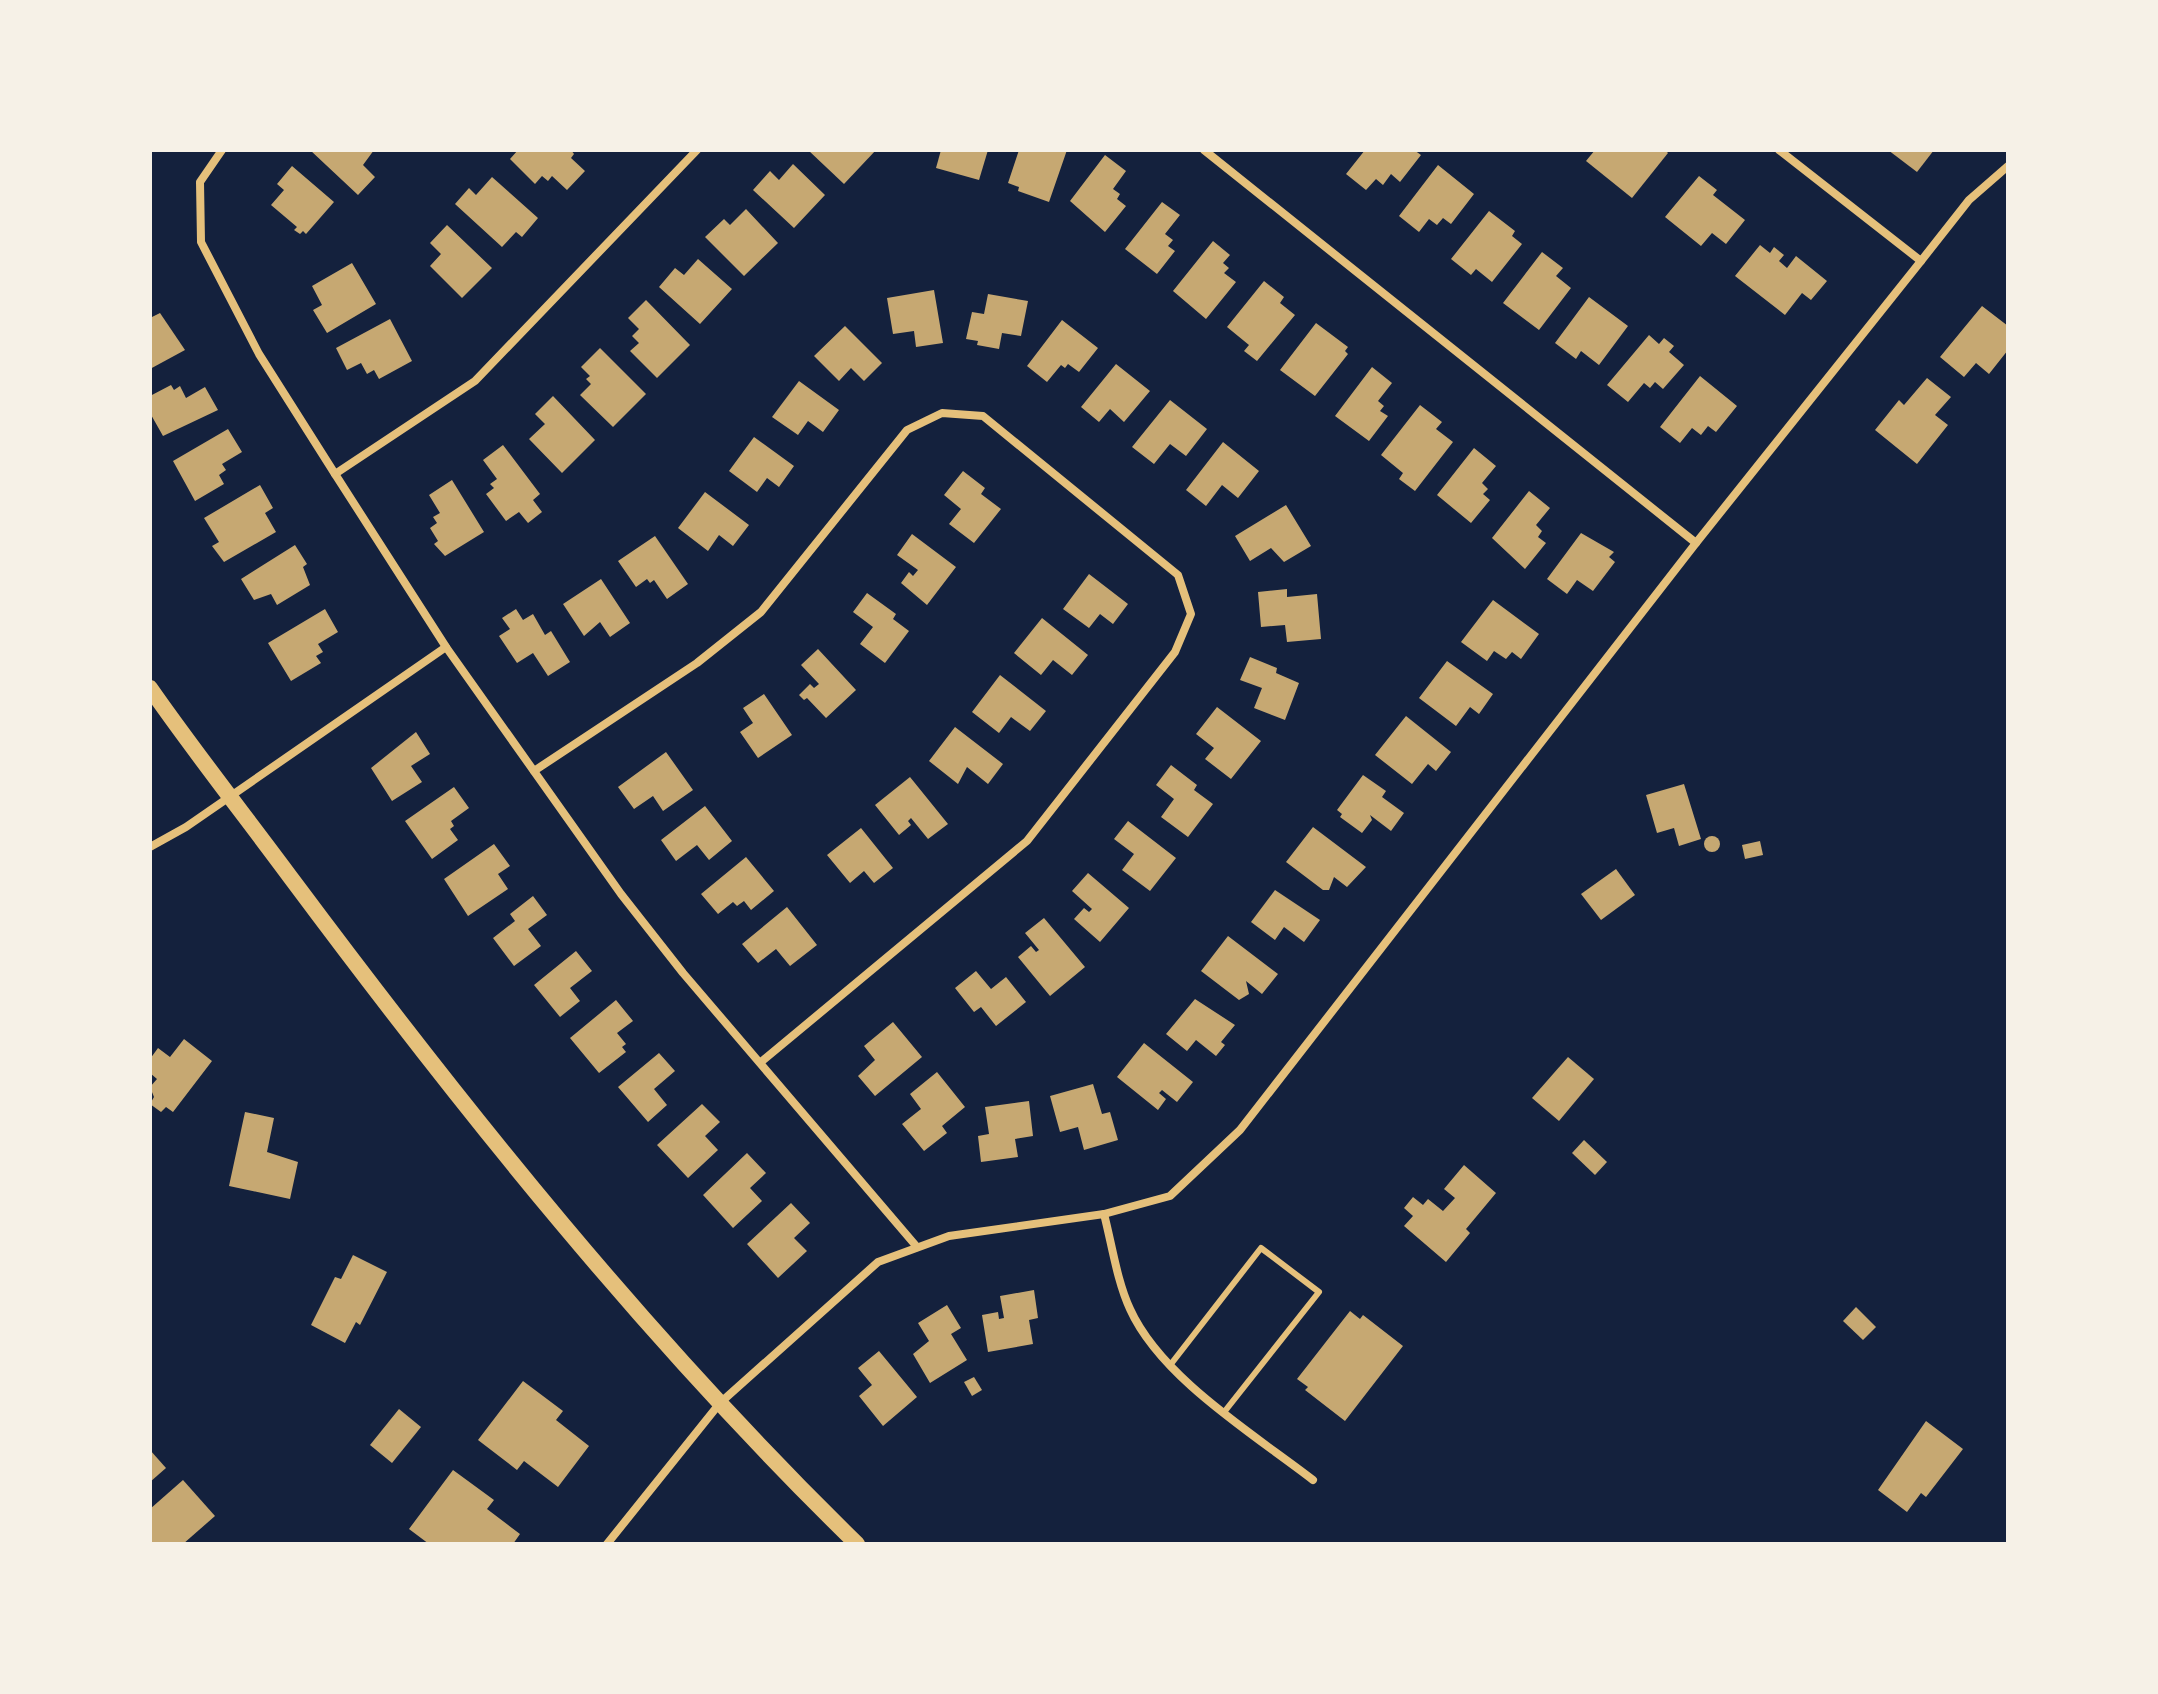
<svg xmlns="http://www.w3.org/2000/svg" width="2158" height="1694" viewBox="0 0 2158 1694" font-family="'Titillium Web',sans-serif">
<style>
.building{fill:#c6a872}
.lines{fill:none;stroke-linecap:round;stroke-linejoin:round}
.service{stroke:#e5c07b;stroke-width:6}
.minor{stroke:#e5c07b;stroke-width:8}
.secondary{stroke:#e5c07b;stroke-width:16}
</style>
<rect width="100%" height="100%" fill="#14213d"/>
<g class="building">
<path d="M310,150H374L363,165L375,177L358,195Z"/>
<path d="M518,150H571L574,154L571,158L585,171L567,190L552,176L548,181L542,176L535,184L510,159Z"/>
<path d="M808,150H876L844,184Z"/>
<path d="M941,150H988L979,180L936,168Z"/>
<path d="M1019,150H1067L1049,202L1018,191L1019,187L1008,183Z"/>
<path d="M1365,150H1414L1421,155L1400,182L1391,174L1383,185L1376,179L1366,190L1346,174Z"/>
<path d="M1595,150H1665L1668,153L1632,198L1586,161Z"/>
<path d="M1888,150H1934L1917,172Z"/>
<path d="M1105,155L1126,171L1113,189L1120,194L1117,199L1126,206L1105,232L1070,201Z"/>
<path d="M793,164L825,195L794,228L753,190L770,171L779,180Z"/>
<path d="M1438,165L1474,194L1451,224L1443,218L1437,225L1429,219L1419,232L1399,216Z"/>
<path d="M292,166L334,202L306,234L303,231L300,234L294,230L297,227L271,205L284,190L277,184Z"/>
<path d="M1699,176L1717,190L1713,195L1745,220L1726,244L1712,233L1701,246L1665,217Z"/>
<path d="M492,177L538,218L522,237L516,232L502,247L455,204L469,188L476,195Z"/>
<path d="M1162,202L1180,215L1165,234L1173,240L1168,246L1175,251L1157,274L1125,249Z"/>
<path d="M746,209L778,243L744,276L705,237L724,219L730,225Z"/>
<path d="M1489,211L1515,231L1512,236L1522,244L1492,282L1476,269L1471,275L1451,259Z"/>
<path d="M447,225L492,268L462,298L430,266L441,254L430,243Z"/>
<path d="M1213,241L1230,255L1223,263L1229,268L1224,273L1236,282L1206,319L1173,291Z"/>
<path d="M1760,245L1770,253L1774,247L1784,255L1779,261L1787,268L1796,256L1827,281L1811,300L1802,293L1785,315L1735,276Z"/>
<path d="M1542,252L1563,268L1556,276L1571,288L1539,330L1503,303Z"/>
<path d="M698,259L732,289L700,324L659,287L675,268L684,275Z"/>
<path d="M352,263L376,304L327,333L313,310L322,305L312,286Z"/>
<path d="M1264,281L1284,297L1280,303L1295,315L1257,361L1244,351L1249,345L1227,327Z"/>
<path d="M934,290L943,343L916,347L914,331L893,334L887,298Z"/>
<path d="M988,294L1028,301L1021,336L1002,333L999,349L977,345L978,341L966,339L972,312L984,314Z"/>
<path d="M1589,297L1628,326L1599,365L1581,351L1576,359L1555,343Z"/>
<path d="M646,300L690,345L657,378L630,351L639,343L632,336L639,329L628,318Z"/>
<path d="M1982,306L2008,326V350L1989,374L1976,363L1964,377L1940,357Z"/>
<path d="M160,313L185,350L150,369V318Z"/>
<path d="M390,319L412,361L379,379L374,370L367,374L361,363L347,370L336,348Z"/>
<path d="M1062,320L1098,348L1079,372L1068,364L1065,368L1061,365L1047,382L1027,366Z"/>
<path d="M1316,323L1348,347L1345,351L1348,354L1315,396L1280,370Z"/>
<path d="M845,326L882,363L864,381L851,368L839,381L814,356Z"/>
<path d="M1649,335L1659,344L1664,338L1674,346L1669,352L1684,365L1663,389L1655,382L1650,388L1644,383L1628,402L1607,385Z"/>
<path d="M600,348L646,394L613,427L580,395L591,384L586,379L590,376L581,367Z"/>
<path d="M1116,364L1150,391L1124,422L1110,409L1099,422L1081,407Z"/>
<path d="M1372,367L1392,383L1378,401L1384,406L1380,411L1388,416L1369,441L1335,416Z"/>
<path d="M1700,376L1737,406L1716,432L1708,426L1701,435L1692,428L1680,443L1660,427Z"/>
<path d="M1927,378L1951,397L1935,415L1948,425L1917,464L1875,430L1899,400L1904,405Z"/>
<path d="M799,381L839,410L823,432L808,421L798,435L772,417Z"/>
<path d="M171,385L174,390L180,386L186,398L205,387L218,410L163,436L150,413V396Z"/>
<path d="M553,396L595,440L562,473L529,439L545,424L535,414Z"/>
<path d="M1170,400L1207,429L1186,456L1170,444L1154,464L1132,447Z"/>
<path d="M1420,405L1442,422L1436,429L1453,442L1415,491L1399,479L1403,473L1381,455Z"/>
<path d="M228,429L242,452L222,464L226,470L219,475L224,484L195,501L173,461Z"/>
<path d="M754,437L794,466L779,487L767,478L757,492L729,471Z"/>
<path d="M1223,442L1259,471L1238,498L1222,485L1206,506L1186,490Z"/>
<path d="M503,445L540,494L533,500L542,512L528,523L519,512L506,521L486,494L494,488L490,484L497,479L483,460Z"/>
<path d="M1474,448L1496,466L1482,483L1488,489L1483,494L1490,500L1471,523L1437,495Z"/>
<path d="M963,471L985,488L981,494L1001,509L974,543L949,524L961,509L944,495Z"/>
<path d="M452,480L484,532L445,556L434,544L438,541L430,528L437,523L433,517L440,513L429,495Z"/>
<path d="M260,485L273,508L265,513L276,532L224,562L212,546L219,542L204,518Z"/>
<path d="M1529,491L1550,508L1536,525L1542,531L1538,537L1546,543L1525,569L1492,538Z"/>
<path d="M705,492L749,525L733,546L719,535L708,551L678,528Z"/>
<path d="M1286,505L1311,546L1284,562L1271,548L1250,561L1235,536Z"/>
<path d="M1581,533L1614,552L1609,557L1615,562L1593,591L1577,580L1567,594L1547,579Z"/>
<path d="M912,534L956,567L927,605L901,583L909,572L913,576L918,570L897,555Z"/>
<path d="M655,536L688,584L667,599L654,580L650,583L647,579L636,587L618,561Z"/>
<path d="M295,545L307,564L303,567L310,585L277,605L271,594L254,600L241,579Z"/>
<path d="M1089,574L1128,604L1113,624L1100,614L1089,628L1063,609Z"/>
<path d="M601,579L630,623L610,637L600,622L584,636L563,604Z"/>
<path d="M1287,589V597L1317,594L1321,639L1287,642L1285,625L1261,627L1258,592Z"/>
<path d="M867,593L896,614L893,619L909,631L885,663L860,644L873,627L853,612Z"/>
<path d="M1493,600L1539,634L1521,659L1512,652L1506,659L1494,651L1487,661L1461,642Z"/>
<path d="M325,609L338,632L318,644L323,652L316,656L321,663L291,681L268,643Z"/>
<path d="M516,609L523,620L533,614L545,635L551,631L570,662L548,676L533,653L517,663L499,636L510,629L502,618Z"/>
<path d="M1042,618L1088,655L1072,675L1053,660L1041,675L1014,653Z"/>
<path d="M818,649L856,690L826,718L807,698L804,700L799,695L810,684L814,688L819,684L801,665Z"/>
<path d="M1250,657L1277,668L1276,673L1299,683L1285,720L1254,708L1262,688L1240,680Z"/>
<path d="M1447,661L1493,694L1479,714L1470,707L1456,726L1419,698Z"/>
<path d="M1000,675L1046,711L1030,731L1011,717L999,733L972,712Z"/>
<path d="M764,694L792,735L758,758L740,732L753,723L743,708Z"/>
<path d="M1217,707L1261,741L1231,779L1205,759L1214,748L1196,734Z"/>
<path d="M1406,716L1451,752L1436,771L1428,764L1412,784L1375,755Z"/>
<path d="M955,727L1003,764L988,784L967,767L958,784L929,761Z"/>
<path d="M416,732L430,754L411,766L422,782L392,801L371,768Z"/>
<path d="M666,752L693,790L663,811L653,796L634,809L618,787Z"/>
<path d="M1171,765L1197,785L1194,790L1213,804L1188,837L1161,817L1174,799L1156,785Z"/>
<path d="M1363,775L1386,791L1382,797L1404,813L1391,831L1370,815L1372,820L1362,833L1340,817L1342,814L1337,810Z"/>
<path d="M910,777L948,824L928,839L911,818L908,821L911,825L899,835L875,805Z"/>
<path d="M1684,784L1701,839L1679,846L1674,828L1657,833L1646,795Z"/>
<path d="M454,787L469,808L451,821L454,826L450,829L458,840L432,859L405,821Z"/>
<path d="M705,806L732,841L709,860L697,845L676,861L661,840Z"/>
<path d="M1128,821L1176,858L1150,891L1122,870L1134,854L1114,839Z"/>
<path d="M1313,827L1366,867L1347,887L1334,877L1329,890H1323L1286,862Z"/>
<path d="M861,828L893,868L874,883L864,871L850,883L827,855Z"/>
<circle cx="1712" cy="844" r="8"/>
<path d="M1760,841L1763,855L1745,859L1742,845Z"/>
<path d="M494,844L510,866L498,874L508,889L468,916L444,879Z"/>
<path d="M746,857L774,891L751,910L744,901L737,906L733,902L718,914L701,894Z"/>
<path d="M1616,869L1635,895L1601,920L1581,894Z"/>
<path d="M1088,873L1129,908L1100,942L1074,919L1084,908L1089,912L1092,909L1072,891Z"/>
<path d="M1275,890L1320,920L1304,942L1284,927L1275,940L1251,922Z"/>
<path d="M533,896L547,915L528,929L541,946L514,966L493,938L515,921L510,914Z"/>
<path d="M787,907L817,945L790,966L776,949L758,963L742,944Z"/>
<path d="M1044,918L1085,967L1050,996L1018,957L1031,946L1036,952L1039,950L1025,933Z"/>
<path d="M1228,936L1278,974L1262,994L1246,981L1249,994L1239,1000L1201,971Z"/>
<path d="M576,951L592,971L570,988L580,1001L560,1017L534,985Z"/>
<path d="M976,971L991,989L1006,977L1026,1002L996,1026L981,1007L974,1012L955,988Z"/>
<path d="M1195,999L1235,1025L1221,1042L1225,1045L1216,1056L1196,1040L1187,1051L1166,1034Z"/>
<path d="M616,1000L633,1021L617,1033L626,1044L622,1047L626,1052L599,1073L570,1038Z"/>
<path d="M893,1022L922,1057L875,1096L858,1076L875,1060L864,1046Z"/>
<path d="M184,1039L212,1061L173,1112L166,1107L161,1112L150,1104L154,1097L150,1087L157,1079L150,1073V1059L158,1048L170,1057Z"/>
<path d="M1144,1043L1193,1082L1177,1102L1162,1090L1159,1093L1166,1099L1158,1110L1117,1077Z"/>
<path d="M659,1053L675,1071L654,1089L667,1105L648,1122L618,1087Z"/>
<path d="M1568,1057L1594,1079L1559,1121L1532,1098Z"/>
<path d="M937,1072L965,1107L942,1126L947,1133L924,1151L902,1124L921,1109L910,1094Z"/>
<path d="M1093,1084L1102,1114L1110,1112L1118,1140L1084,1150L1078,1127L1060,1132L1050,1096Z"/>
<path d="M1029,1101L1033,1136L1015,1139L1018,1157L981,1162L978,1136L989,1134L985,1107Z"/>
<path d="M702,1104L720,1122L705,1136L718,1150L688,1178L657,1145Z"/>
<path d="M245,1112L274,1118L267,1152L298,1162L290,1199L229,1186Z"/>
<path d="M1584,1140L1607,1162L1595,1175L1572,1153Z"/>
<path d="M747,1153L766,1173L750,1188L762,1201L733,1228L703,1195Z"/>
<path d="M1464,1165L1496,1193L1466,1229L1470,1233L1446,1262L1404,1226L1413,1216L1404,1208L1413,1197L1423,1205L1428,1199L1443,1211L1455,1198L1444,1189Z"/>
<path d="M791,1203L810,1223L794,1238L807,1251L778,1278L747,1244Z"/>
<path d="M353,1255L387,1272L360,1325L356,1322L345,1343L311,1325L335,1277L341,1279Z"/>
<path d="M1034,1290L1038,1318L1029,1320L1033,1344L988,1352L982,1315L998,1312L999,1319L1004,1318L1000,1296Z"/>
<path d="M947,1305L961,1328L951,1334L967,1360L930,1383L913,1354L929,1341L918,1323Z"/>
<path d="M1856,1307L1876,1327L1863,1340L1843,1321Z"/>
<path d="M1350,1311L1360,1319L1363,1315L1403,1346L1345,1421L1305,1390L1308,1387L1297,1379Z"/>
<path d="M879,1351L917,1397L883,1426L859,1396L872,1385L858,1368Z"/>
<path d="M974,1377L982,1390L972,1396L964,1382Z"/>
<path d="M523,1381L563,1411L556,1420L589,1446L558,1487L524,1461L517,1470L478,1440Z"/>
<path d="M399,1409L421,1427L392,1463L370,1445Z"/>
<path d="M1926,1421L1963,1449L1926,1497L1921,1493L1907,1512L1878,1490Z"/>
<path d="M150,1450L166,1468L150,1482Z"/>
<path d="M453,1470L494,1500L487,1509L520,1534L513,1544H429L409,1529Z"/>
<path d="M183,1480L215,1516L183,1544H150V1509Z"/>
</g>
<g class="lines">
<path class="service" d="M1171,1364L1261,1248L1319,1292L1225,1411"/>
<g class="minor">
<path d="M222,150L200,182L201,242L259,354L335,474L446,647L621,894L683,973L917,1247"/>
<path d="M1204,150L1696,543"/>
<path d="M1779,150L1921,261"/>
<path d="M335,474L475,381L697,150"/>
<path d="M534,771L697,663L761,612L907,430L942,413L983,416L1178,575L1191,614L1175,652L1027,841L761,1062"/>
<path d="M150,847L186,827L446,647"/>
<path d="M1104,1214C1112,1245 1117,1281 1130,1309C1161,1378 1255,1435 1313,1480"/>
<path d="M607,1544L720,1403L878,1262L949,1236L1104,1214L1170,1196L1240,1130L1696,543L1921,261L1969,200L2008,166"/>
</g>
<path class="secondary" d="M150,688C196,754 246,817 294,882C467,1114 649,1341 857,1544"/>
</g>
<rect width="2158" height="1694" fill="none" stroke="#f6f1e7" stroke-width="304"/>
</svg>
